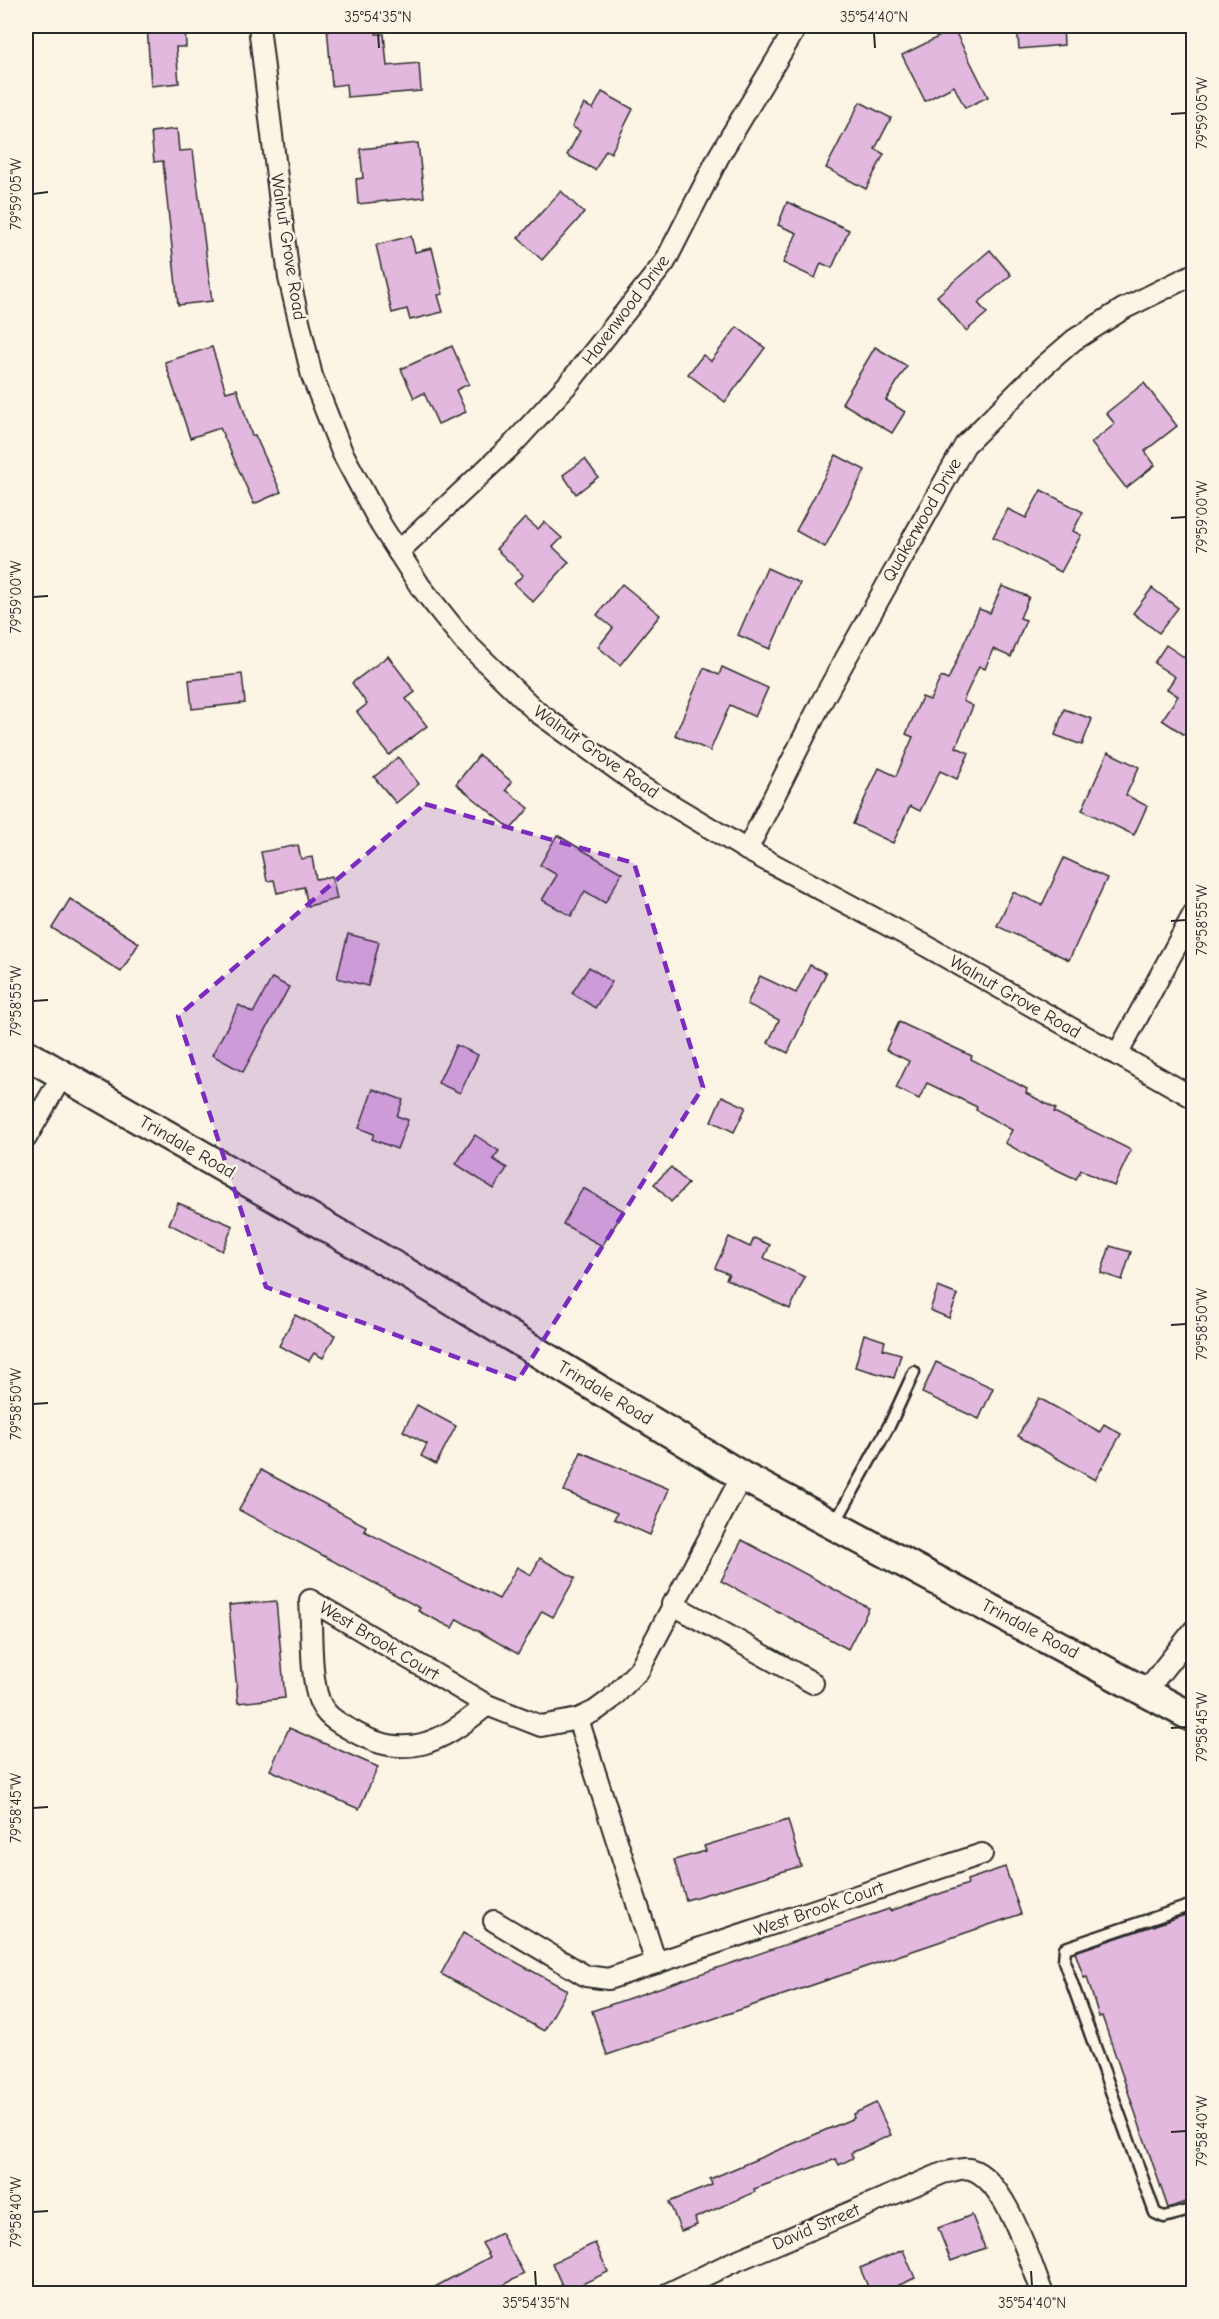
<svg xmlns="http://www.w3.org/2000/svg" width="1219" height="2319" viewBox="0 0 1219 2319" font-family="'Comic Neue',sans-serif">
<style>
.building{fill:#e2b8df;stroke:#2b2b2b;stroke-width:1.5}
.lines{fill:none;stroke-linecap:round;stroke-linejoin:round}
.lane-casing{stroke:#2b2b2b;stroke-width:15}
.street-casing{stroke:#2b2b2b;stroke-width:24}
.secondary-casing{stroke:#2b2b2b;stroke-width:33}
.lane{stroke:#fcf5e5;stroke-width:10}
.street{stroke:#fcf5e5;stroke-width:20}
.secondary{stroke:#fcf5e5;stroke-width:28}
.marked{fill:#7b2cbf;fill-opacity:0.2;stroke:#7b2cbf;stroke-width:4.5;stroke-dasharray:12 8;stroke-linejoin:round}
.ticks{fill:none;stroke:#2b2b2b;stroke-width:2}
.labels{text-anchor:middle;dominant-baseline:central;stroke-width:5;stroke-linejoin:round;paint-order:stroke}
.street-label{font-size:18px;fill:#2b2b2b;stroke:#fcf5e5}
.neatline{fill:none;stroke:#2b2b2b;stroke-width:2}
.ticks-label{font-size:15px;text-anchor:middle;fill:#2b2b2b}
</style>
<rect width="100%" height="100%" fill="#fcf5e5"/>
<filter id="ink" filterUnits="userSpaceOnUse"><feTurbulence type="fractalNoise" baseFrequency=".0167" numOctaves="2"/><feDisplacementMap in="SourceGraphic" scale="12" xChannelSelector="R" yChannelSelector="G"/><feConvolveMatrix kernelMatrix="1 2 1 2 8 2 1 2 1" color-interpolation-filters="sRGB"/></filter>
<g filter="url(#ink)">
<g class="building">
<path d="M147,26H185L186,47H176L179,83L151,86Z"/>
<path d="M327,26H376V34H384L387,66L419,63L421,91L347,97L346,84L332,86Z"/>
<path d="M1017,26H1063L1064,45L1019,49Z"/>
<path d="M954,29L988,97L965,108L954,86L925,101L902,55Z"/>
<path d="M602,92L633,109L611,153L606,150L595,170L567,155L580,131L572,127L584,104L593,109Z"/>
<path d="M860,102L891,118L875,149L884,154L866,189L826,168Z"/>
<path d="M177,129L179,151L193,150L212,301L178,305L163,161L154,162L151,132Z"/>
<path d="M418,143L424,197L358,204L356,179L363,178L360,149Z"/>
<path d="M561,191L584,213L542,260L518,238Z"/>
<path d="M787,202L849,230L832,268L821,263L815,278L783,263L797,233L778,225Z"/>
<path d="M411,236L415,252L432,248L443,294L438,295L443,312L410,320L407,309L392,313L376,245Z"/>
<path d="M990,250L1011,275L978,303L987,313L966,331L937,296Z"/>
<path d="M737,327L765,348L725,402L688,374L703,355L711,361Z"/>
<path d="M452,346L469,384L456,390L466,412L438,424L424,393L414,398L401,369Z"/>
<path d="M212,347L226,392L237,389L252,436L255,435L281,492L254,504L220,428L190,438L165,362Z"/>
<path d="M875,347L907,366L886,400L905,412L892,433L842,403Z"/>
<path d="M1144,383L1177,426L1145,451L1155,465L1126,488L1091,443L1115,424L1106,413Z"/>
<path d="M836,455L865,470L825,547L796,531Z"/>
<path d="M585,459L598,477L576,494L563,475Z"/>
<path d="M1041,490L1083,512L1073,531L1081,535L1061,572L993,537L1008,509L1026,518Z"/>
<path d="M525,518L538,529L544,522L562,538L553,547L569,562L533,602L514,584L523,575L496,549Z"/>
<path d="M767,568L800,583L770,649L738,635Z"/>
<path d="M622,584L660,615L620,665L598,647L613,628L597,615Z"/>
<path d="M1002,586L1029,597L1020,618L1026,620L1011,657L993,649L985,669L979,666L963,701L973,706L956,747L969,753L957,779L940,771L920,811L910,806L893,843L853,824L879,768L896,776L913,737L906,734L922,697L930,700L941,677L948,680L979,609L990,613Z"/>
<path d="M1152,588L1178,608L1159,633L1133,613Z"/>
<path d="M1166,645L1187,659L1194,649V741L1162,720L1178,696L1167,689L1175,677L1154,663Z"/>
<path d="M388,656L415,692L406,699L427,726L389,755L357,712L367,704L352,683Z"/>
<path d="M722,667L768,688L755,717L730,705L710,751L675,735L704,668L719,675Z"/>
<path d="M242,674L245,703L192,709L189,680Z"/>
<path d="M1064,709L1092,719L1082,745L1055,735Z"/>
<path d="M1108,752L1139,767L1126,795L1147,806L1134,835L1082,810Z"/>
<path d="M479,755L512,782L506,790L529,808L511,829L456,784Z"/>
<path d="M398,757L419,784L396,803L374,777Z"/>
<path d="M557,835L622,873L605,903L585,891L571,916L542,900L557,875L540,865Z"/>
<path d="M298,845L301,859L312,857L316,879L332,876L337,899L308,906L304,887L277,893L274,880L267,881L261,852Z"/>
<path d="M1064,858L1107,878L1069,960L997,926L1013,892L1042,905Z"/>
<path d="M70,899L139,943L121,972L52,928Z"/>
<path d="M348,934L379,942L368,986L337,978Z"/>
<path d="M810,965L826,973L788,1053L768,1043L779,1020L747,1004L760,976L796,993Z"/>
<path d="M589,967L612,982L595,1008L572,993Z"/>
<path d="M272,978L289,987L243,1072L212,1055L239,1005L253,1013Z"/>
<path d="M899,1022L972,1056L971,1059L1027,1089L1026,1093L1056,1109L1054,1112L1131,1150L1114,1186L1081,1170L1076,1179L1030,1157L1005,1143L1012,1130L976,1110L977,1107L927,1083L919,1099L896,1088L909,1061L886,1050Z"/>
<path d="M456,1045L478,1055L460,1093L438,1083Z"/>
<path d="M373,1089L403,1100L397,1116L408,1120L397,1149L372,1139L374,1134L359,1128Z"/>
<path d="M722,1096L746,1107L734,1132L711,1121Z"/>
<path d="M475,1135L499,1151L493,1159L507,1168L494,1189L456,1164Z"/>
<path d="M671,1167L688,1184L671,1202L654,1184Z"/>
<path d="M583,1188L624,1211L602,1246L563,1224Z"/>
<path d="M178,1203L233,1226L222,1251L169,1224Z"/>
<path d="M729,1237L750,1247L754,1238L770,1245L764,1258L805,1277L790,1309L726,1279L729,1274L715,1268Z"/>
<path d="M1110,1246L1131,1252L1122,1280L1101,1273Z"/>
<path d="M938,1287L958,1295L949,1318L930,1310Z"/>
<path d="M295,1315L335,1335L323,1358L314,1353L309,1361L279,1346Z"/>
<path d="M864,1334L885,1341L883,1349L901,1354L894,1378L855,1367Z"/>
<path d="M936,1362L993,1388L979,1419L922,1393Z"/>
<path d="M1039,1398L1100,1432L1104,1424L1121,1434L1095,1480L1018,1436Z"/>
<path d="M417,1405L456,1426L436,1464L421,1456L427,1444L403,1431Z"/>
<path d="M581,1452L669,1489L650,1535L614,1519L617,1513L564,1491Z"/>
<path d="M261,1470L366,1526L364,1531L499,1599L517,1567L531,1575L540,1558L575,1578L553,1617L542,1611L518,1654L457,1619L452,1628L418,1611L420,1608L239,1510Z"/>
<path d="M742,1540L869,1608L848,1649L721,1581Z"/>
<path d="M276,1601L285,1698L238,1703L229,1605Z"/>
<path d="M289,1728L378,1767L359,1809L270,1770Z"/>
<path d="M788,1820L801,1866L686,1900L674,1860L706,1851L704,1846Z"/>
<path d="M1005,1867L1021,1914L607,2055L592,2011L889,1909L890,1911L968,1884L967,1880Z"/>
<path d="M1185,1915L1194,1934V2199L1168,2208L1102,2016L1099,2017L1087,1977L1084,1978L1075,1952Z"/>
<path d="M463,1933L567,1990L544,2031L441,1974Z"/>
<path d="M876,2103L891,2135L851,2153L853,2158L839,2165L836,2159L754,2189L755,2192L695,2218L697,2225L681,2231L669,2202L712,2185L710,2179L854,2118L853,2114Z"/>
<path d="M972,2215L985,2248L951,2261L938,2228Z"/>
<path d="M501,2233L524,2274L487,2294H422L490,2257L482,2243Z"/>
<path d="M595,2243L608,2272L565,2292L552,2263Z"/>
<path d="M903,2250L915,2278L879,2294H871L860,2268Z"/>
</g>
<g class="lines">
<g class="lane-casing">
<g id="lane">
<path d="M834,1525L890,1424L914,1372"/>
<path d="M1194,1913L1186,1907L1065,1948L1064,1961L1155,2213L1164,2217L1194,2209"/>
</g>
</g>
<g class="street-casing">
<g id="street">
<path d="M259,26L289,278L312,376L342,452L381,525L420,586L464,641L537,712L640,786L747,850L921,943L1194,1098"/>
<path d="M398,552L513,444L569,383L665,262L719,156L797,26"/>
<path d="M747,850L822,701L965,445L1044,366L1074,340L1123,309L1194,274"/>
<path d="M1117,1055L1194,913"/>
<path d="M26,1138L62,1076"/>
<path d="M310,1600L487,1705C442,1742 406,1763 351,1730C337,1722 325,1716 319,1700C310,1677 312,1627 310,1600Z"/>
<path d="M672,1604L813,1683"/>
<path d="M1146,1691L1194,1630"/>
<path d="M487,1705L541,1726L578,1719L595,1711L610,1700L639,1670L742,1476"/>
<path d="M578,1719L656,1963"/>
<path d="M494,1921L586,1976L608,1979L982,1854"/>
<path d="M667,2294L731,2263L943,2173C950,2172 963,2167 970,2169C1006,2179 1029,2260 1043,2294"/>
</g>
</g>
<g class="secondary-casing">
<path id="secondary" d="M26,1054L408,1274L742,1476L1194,1718"/>
</g>
<use href="#lane" class="lane"/>
<use href="#street" class="street"/>
<use href="#secondary" class="secondary"/>
</g>
</g>
<path class="marked" d="M425,804L634,863L703,1087L518,1380L266,1287L178,1016Z"/>
<path class="ticks" d="M378,33L379,48M874,33L875,48M1171,114L1186,113M33,194L48,192M1171,518L1186,517M33,597L48,596M1171,921L1186,920M33,1001L48,1000M1171,1325L1186,1324M33,1404L48,1403M1171,1728L1186,1727M33,1808L48,1807M1171,2132L1186,2131M33,2212L48,2211M535,2271L536,2286M1031,2271L1032,2286"/>
<g class="labels">
<g class="street-label">
<text transform="translate(288 247) rotate(81)">Walnut Grove Road</text>
<text transform="translate(626 310) rotate(-53)">Havenwood Drive</text>
<text transform="translate(922 520) rotate(-60)">Quakerwood Drive</text>
<text transform="translate(596 752) rotate(35)">Walnut Grove Road</text>
<text transform="translate(1015 997) rotate(30)">Walnut Grove Road</text>
<text transform="translate(187 1147) rotate(30)">Trindale Road</text>
<text transform="translate(605 1393) rotate(31)">Trindale Road</text>
<text transform="translate(1030 1629) rotate(28)">Trindale Road</text>
<text transform="translate(379 1641) rotate(31)">West Brook Court</text>
<text transform="translate(819 1909) rotate(-19)">West Brook Court</text>
<text transform="translate(816 2227) rotate(-23)">David Street</text>
</g>
</g>
<rect width="1219" height="2319" fill="none" stroke="#fcf5e5" stroke-width="66"/>
<rect x="33" y="33" width="1153" height="2253" class="neatline"/>
<g class="ticks-label">
<text x="378" y="22">35°54'35"N</text>
<text x="874" y="22">35°54'40"N</text>
<text transform="translate(1202 113) rotate(-90)" y="5">79°59'05"W</text>
<text transform="translate(16 194) rotate(-90)" y="5">79°59'05"W</text>
<text transform="translate(1202 517) rotate(-90)" y="5">79°59'00"W</text>
<text transform="translate(16 597) rotate(-90)" y="5">79°59'00"W</text>
<text transform="translate(1202 920) rotate(-90)" y="5">79°58'55"W</text>
<text transform="translate(16 1001) rotate(-90)" y="5">79°58'55"W</text>
<text transform="translate(1202 1324) rotate(-90)" y="5">79°58'50"W</text>
<text transform="translate(16 1404) rotate(-90)" y="5">79°58'50"W</text>
<text transform="translate(1202 1727) rotate(-90)" y="5">79°58'45"W</text>
<text transform="translate(16 1808) rotate(-90)" y="5">79°58'45"W</text>
<text transform="translate(1202 2131) rotate(-90)" y="5">79°58'40"W</text>
<text transform="translate(16 2212) rotate(-90)" y="5">79°58'40"W</text>
<text x="536" y="2308">35°54'35"N</text>
<text x="1032" y="2308">35°54'40"N</text>
</g>
</svg>
